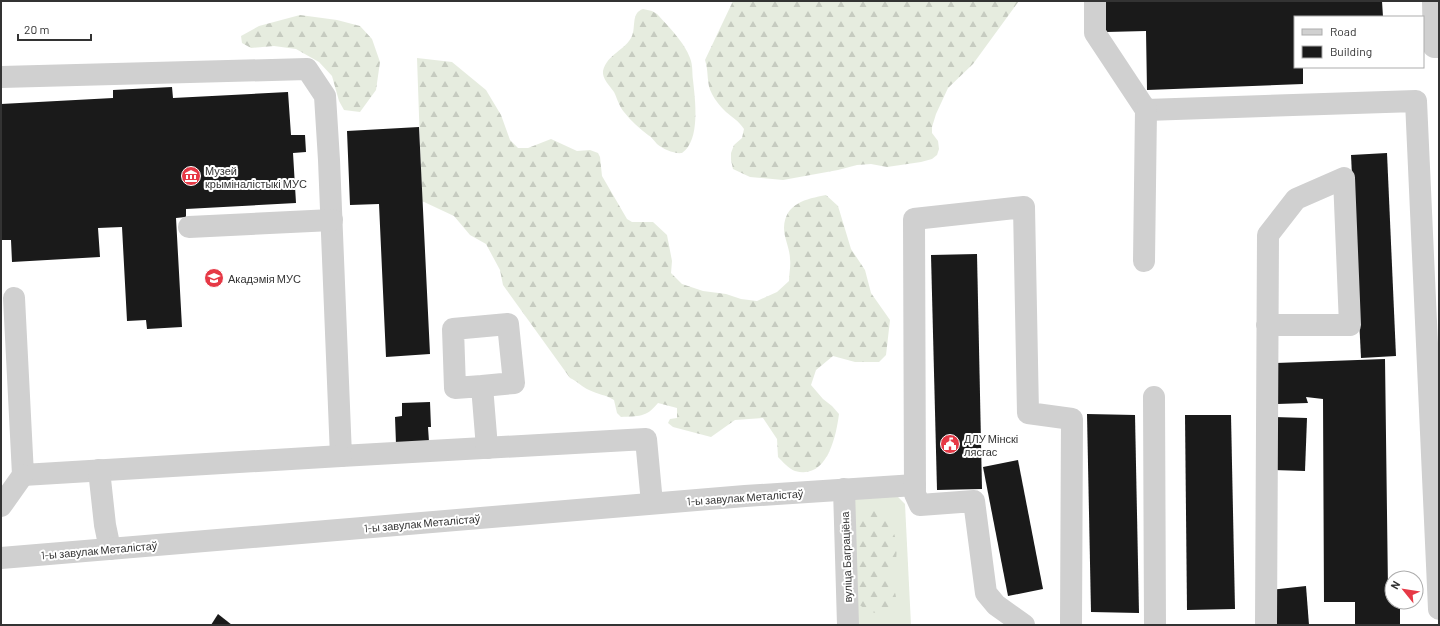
<svg xmlns="http://www.w3.org/2000/svg" width="1440" height="626" viewBox="0 0 1440 626" font-family="Barlow,sans-serif">
<style>
.grass{fill:#e6ecdf}
.forest{fill:url(#forest-firs)}
.building{fill:#1a1a1a}
.lines{fill:none;stroke-linecap:round;stroke-linejoin:round}
.minor{stroke:#d0d0d0;stroke-width:22}
.labels{text-anchor:middle;dominant-baseline:central;stroke-width:4;stroke-linejoin:round;paint-order:stroke}
.poi-label{font-size:11px;fill:#333;stroke:#fff;text-anchor:start}
.street-label{font-size:11px;fill:#333;stroke:#fff}
</style>
<defs>
<pattern id="forest-firs" width="22" height="20" patternUnits="userSpaceOnUse"><rect width="22" height="20" fill="#e6ecdf"/><path d="M5 1l3.5 6h-7zM16 11l3.5 6h-7z" fill="#c6cbc0"/></pattern>
</defs>
<rect width="100%" height="100%" fill="#fff"/>
<path class="grass" d="M897,496L905,504L911,625H855L851,509L856,497Z"/>
<g class="forest">
<path d="M733,1H1019L973,64L948,88L936,114L932,127V133L938,141L939,149L937,155L932,159L921,162L887,167L871,164L857,165L838,170L783,180L750,177L733,169L731,160V153L734,145L742,138L744,129C738,120 733,118 726,112C721,107 715,100 712,94C706,84 709,71 705,60Z"/>
<path d="M643,9L652,11L657,14C668,26 685,43 690,58C693,65 692,73 693,80C695,99 701,140 682,153C674,154 663,149 657,144C654,141 652,137 648,135C639,128 631,121 624,112C619,106 617,98 614,92C610,86 602,79 603,71C607,54 626,50 632,36C636,26 631,13 643,9Z"/>
<path d="M300,15L337,20L360,26L372,39L380,62L376,90L360,112L344,110L339,101L332,76L319,62L296,49L274,46L251,48L242,43L241,36L259,26Z"/>
<path d="M417,58L452,62L486,90L501,115L510,140L518,148H528L551,139L577,151L590,150L598,153L600,157L602,176L627,219L632,222H653L667,235L672,261L671,273L682,284L703,291L726,294L741,299L757,301L777,292L789,281C789,274 791,266 790,259C790,249 784,238 784,228C785,203 806,199 826,195L838,206L851,249L865,270L871,293L890,320L886,355L879,362H855L833,356L816,370L811,385L823,399L832,406L839,414C836,437 827,480 795,471C789,469 782,461 778,457L777,439L763,418L735,420L711,437L673,427L668,423L670,419L677,418V408L658,403C646,418 638,416 621,417L617,413L614,400C604,394 599,395 589,390C582,387 577,381 570,378L503,285L500,270L486,244L470,235L454,216L422,201Z"/>
<path d="M874,507L890,521L897,543L896,563L889,576C894,595 902,596 889,614C872,614 866,611 854,600L855,513L859,508Z"/>
</g>
<g class="building">
<path d="M1105,1H1382L1383,17H1295V67H1303V84L1147,90L1146,31L1106,32Z"/>
<path d="M172,87L173,98L288,92L291,135H305L306,152L293,153L296,203L186,209V217L176,218L182,327L147,329L146,320L127,321L122,227L98,228L100,257L12,262L11,240H1V104L113,98V90Z"/>
<path d="M419,127L430,354L386,357L379,204L350,205L347,131Z"/>
<path d="M1387,153L1396,356L1361,358L1351,155Z"/>
<path d="M977,254L982,489L937,490L931,255Z"/>
<path d="M1385,359L1388,590H1392V602H1400V625H1355V602H1324L1323,399L1306,397L1308,403L1277,404L1276,363Z"/>
<path d="M430,402L431,427H428L429,442L396,444L395,417L402,416V403Z"/>
<path d="M1087,414L1135,415L1139,613L1091,612Z"/>
<path d="M1185,415H1231L1235,609L1187,610Z"/>
<path d="M1274,417L1307,418L1305,471L1273,470Z"/>
<path d="M1018,460L1043,589L1008,596L983,467Z"/>
<path d="M1306,586L1309,625H1272L1269,590Z"/>
<path d="M218,614L232,625H211Z"/>
</g>
<g class="lines">
<g class="minor">
<path d="M1095,1V33L1146,110L1416,101L1439,609"/>
<path d="M1433,1L1434,47H1439"/>
<path d="M1,77L307,69L325,96L329,160L341,456L646,439L652,503"/>
<path d="M189,227L332,220"/>
<path d="M1144,261L1146,110"/>
<path d="M14,298L23,475L341,456"/>
<path d="M482,386L455,388L453,329L508,324L514,383L482,386L487,448"/>
<path d="M1154,397L1155,625"/>
<path d="M99,470L105,525L110,549"/>
<path d="M844,489L848,625"/>
<path d="M1,506L23,475"/>
<path d="M1,558L745,496L915,485"/>
<path d="M1024,625L996,605L986,593L974,501L920,505L915,494L914,219L1024,207L1028,413L1072,419L1071,625"/>
<path d="M1266,625L1268,235L1296,199L1344,178L1350,325H1267"/>
</g>
</g>
<defs>
<g id="museum-disc" transform="scale(1)"><circle r="9.5" fill="#e63946" stroke="#fff"/><path d="M0-6L6-3V-2H-6V-3ZM-5-1h2V3h-2ZM-1-1h2V3h-2ZM3-1h2V3H3ZM-6 4H6V6H-6Z" fill="#fff"/></g>
<g id="university-disc" transform="scale(1)"><circle r="9.5" fill="#e63946" stroke="#fff"/><path d="M0-5L7-2L0 1L-7-2ZM-4 1L0 2.5L4 1V4Q0 6-4 4Z" fill="#fff"/></g>
<g id="civic-disc" transform="scale(1)"><circle r="9.5" fill="#e63946" stroke="#fff"/><path d="M-.6-6.5H3V-4.5H.6V-3L4-1V1h2V6H-6V1h2V-1L-.6-3ZM-1.2 2.5V6h2.4V2.5Z" fill="#fff"/></g>
</defs>
<g fill-rule="evenodd">
<use href="#museum-disc" x="191" y="176"/>
<use href="#university-disc" x="214" y="278"/>
<use href="#civic-disc" x="950" y="444"/>
</g>
<g class="labels">
<g class="poi-label">
<text x="205" y="170">Музей<tspan x="205" dy="13">крыміналістыкі МУС</tspan></text>
<text x="228" y="278">Акадэмія МУС</text>
<text x="964" y="438">ДЛУ Мінскі<tspan x="964" dy="13">лясгас</tspan></text>
</g>
<g class="street-label">
<text transform="translate(745 497) rotate(-4)">1-ы завулак Металістаў</text>
<text transform="translate(422 523) rotate(-5)">1-ы завулак Металістаў</text>
<text transform="translate(99 550) rotate(-5)">1-ы завулак Металістаў</text>
<text transform="translate(846 557) rotate(-92)">вуліца Баграціёна</text>
</g>
</g>
<rect width="1440" height="626" fill="none" stroke="#333333" stroke-width="4"/>
<rect x="1294" y="16" width="130" height="52" fill="#ffffff" stroke="#adadad"/>
<rect x="1302" y="29" width="20" height="6" fill="#d0d0d0" stroke="#adadad"/>
<text x="1330" y="36" font-size="12" fill="#333333">Road</text>
<rect x="1302" y="46" width="20" height="12" fill="#1a1a1a" stroke="#adadad"/>
<text x="1330" y="56" font-size="12" fill="#333333">Building</text>
<g transform="translate(1404 590) rotate(300)"><circle r="19" fill="#ffffff" stroke="#adadad"/>
<path d="M0-3L7 15L0 10L-7 15Z" fill="#e63946"/>
<text y="-6" font-size="11" font-weight="bold" text-anchor="middle" fill="#333333">N</text>
</g>
<path d="M18 34v6h73v-6" fill="none" stroke="#333333" stroke-width="2"/>
<text x="24" y="34" font-size="12" fill="#333333" stroke="#ffffff" stroke-width="3" paint-order="stroke">20 m</text>
</svg>
